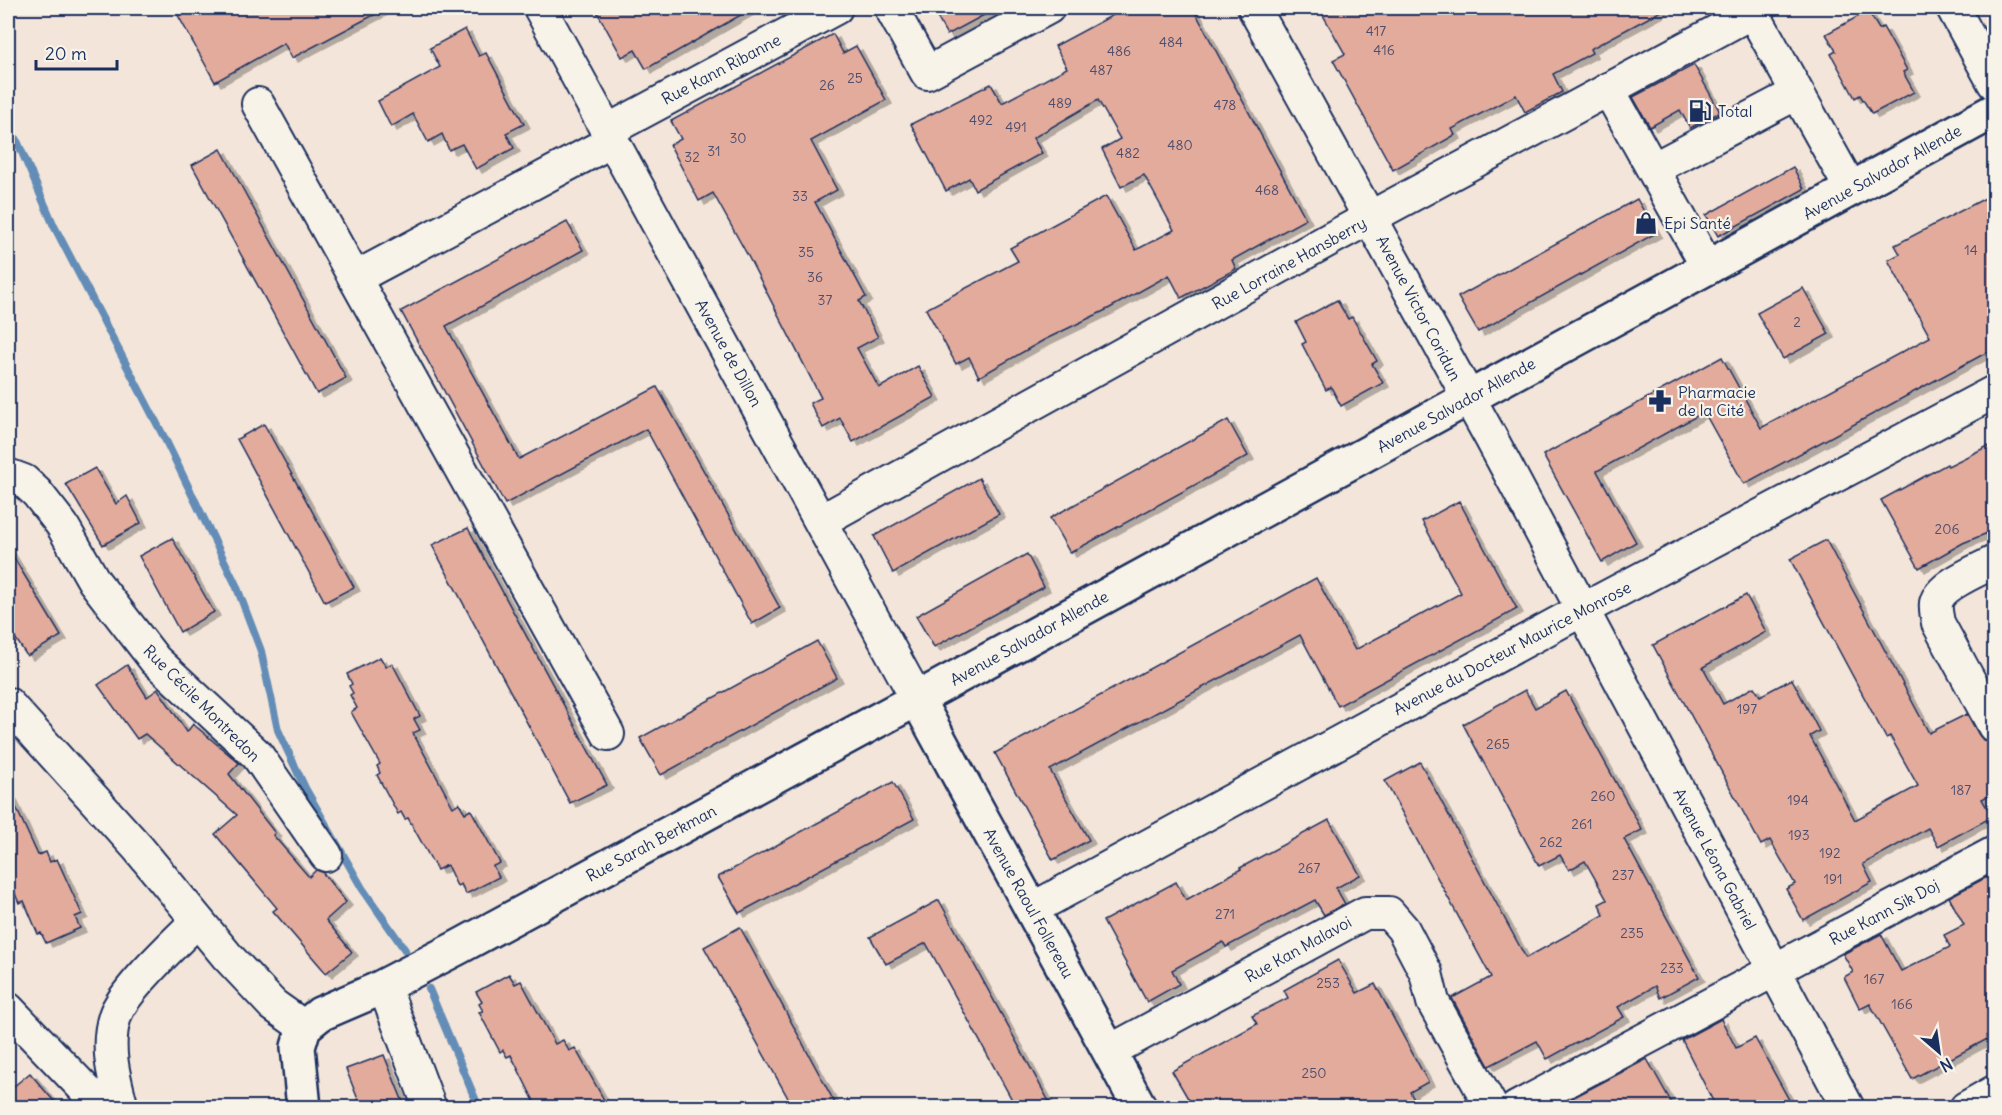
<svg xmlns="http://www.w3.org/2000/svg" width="2002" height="1115" viewBox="0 0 2002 1115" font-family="Delius,sans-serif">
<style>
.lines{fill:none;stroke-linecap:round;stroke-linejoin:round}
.stream{stroke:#648db7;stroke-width:8}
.building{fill:#e3ab9c;stroke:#1b2f5e;stroke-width:1.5;filter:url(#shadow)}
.minor-casing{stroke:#1b2f5e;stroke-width:36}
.secondary-casing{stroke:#1b2f5e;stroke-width:38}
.minor{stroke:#f7f3e8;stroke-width:32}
.secondary{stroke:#f7f3e8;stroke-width:33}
.labels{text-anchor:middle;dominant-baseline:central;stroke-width:4.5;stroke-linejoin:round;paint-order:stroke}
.number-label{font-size:14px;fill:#4d4e6e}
.street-label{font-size:16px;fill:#1b2f5e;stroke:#f7f3e8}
.poi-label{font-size:16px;fill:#1b2f5e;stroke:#f7f3e8;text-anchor:start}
</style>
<defs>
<filter id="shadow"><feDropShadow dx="6" dy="4" stdDeviation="0" flood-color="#0004"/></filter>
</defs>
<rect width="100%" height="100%" fill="#f3e5d9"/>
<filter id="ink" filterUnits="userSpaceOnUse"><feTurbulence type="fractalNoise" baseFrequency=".0167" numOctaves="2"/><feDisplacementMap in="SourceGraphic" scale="12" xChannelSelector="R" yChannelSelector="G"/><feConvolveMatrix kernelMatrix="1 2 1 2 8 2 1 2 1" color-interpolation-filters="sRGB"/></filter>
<g filter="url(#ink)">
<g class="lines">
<g class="stream">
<path d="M8,126L18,143L54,226L166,441L236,585L261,651L278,730L305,788L362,888L405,950"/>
<path d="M429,989L479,1108"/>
</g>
</g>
<g class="building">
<path d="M174,8H387L292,58L284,43L215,82Z"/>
<path d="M595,8H753L646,69L635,50L622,57Z"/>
<path d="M953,8H997L947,35L937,17Z"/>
<path d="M1126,8H1164L1167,13L1178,8H1193L1306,219L1232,260L1236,269L1181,298L1169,275L1108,309L1044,340L979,377L969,357L956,364L926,309L1018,261L1010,248L1106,196L1136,250L1174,230L1144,175L1121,187L1102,149L1120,139L1098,100L1033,138L1042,153L975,190L969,178L946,191L911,124L991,84L1002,103L1067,68L1055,46Z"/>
<path d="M1319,8H1667L1590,49L1592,53L1553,74L1562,92L1525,112L1516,95L1452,129L1455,135L1393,170L1333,60L1345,54Z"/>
<path d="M1868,11L1879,29L1883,27L1907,70L1903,72L1914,92L1872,114L1860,95L1855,98L1831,54L1836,51L1826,34Z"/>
<path d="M465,29L479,56L486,53L524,124L506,133L514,148L476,169L462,144L449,150L442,134L428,142L413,114L391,127L378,101L440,67L430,48Z"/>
<path d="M833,34L843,53L856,46L886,100L811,141L837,190L815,202L866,297L859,301L878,337L857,348L879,388L918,366L935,397L853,442L840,418L823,428L810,403L821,398L748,256L713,193L699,201L670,145L681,139L671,121Z"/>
<path d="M1694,65L1720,112L1690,128L1680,110L1650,127L1633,97Z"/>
<path d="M221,149L346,378L317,394L192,165Z"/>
<path d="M1793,167L1804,189L1718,236L1706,215Z"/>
<path d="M1995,193V348L1744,484L1704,412L1597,471L1636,542L1602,562L1543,455L1722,357L1761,428L1930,337L1888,260L1900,254L1895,245Z"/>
<path d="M1637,199L1656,233L1478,332L1458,297Z"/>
<path d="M567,222L583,250L446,326L519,459L657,387L780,608L752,624L646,429L505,504L401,311Z"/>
<path d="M1803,288L1829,334L1783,359L1757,313Z"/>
<path d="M1337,300L1348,319L1352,317L1377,361L1372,364L1383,383L1341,406L1331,387L1326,390L1302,344L1306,342L1296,322Z"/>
<path d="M1228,420L1248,456L1070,553L1050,518Z"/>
<path d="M264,424L354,587L325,602L237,439Z"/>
<path d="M1988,446L1995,457V530L1963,543L1919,568L1881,500L1947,464L1948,466Z"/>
<path d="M95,468L116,504L127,496L141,523L103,545L66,484Z"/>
<path d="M979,478L999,514L893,573L874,536Z"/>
<path d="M1459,501L1517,609L1338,706L1300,635L1050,770L1089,840L1053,860L995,753L1316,578L1355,650L1461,593L1422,521Z"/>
<path d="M468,528L607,785L570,803L432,545Z"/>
<path d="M172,538L214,612L180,632L139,556Z"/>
<path d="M1826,540L1929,733L1967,714L1979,735L1984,741L1993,744L1995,792L1982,799L1992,817L1938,846L1928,828L1863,864L1872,882L1803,920L1786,889L1795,884L1770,840L1761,845L1653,645L1746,595L1766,632L1703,667L1723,704L1754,687L1760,696L1792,679L1819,731L1810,736L1855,820L1918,786L1890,736L1886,738L1790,559Z"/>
<path d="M8,548L61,636L27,656L14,636L8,640Z"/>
<path d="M1027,554L1044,587L934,647L916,616Z"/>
<path d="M817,641L837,678L661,775L640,738Z"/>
<path d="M380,657L386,667L392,663L420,716L414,719L420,730L413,733L453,807L459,803L465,813L471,810L500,863L493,866L499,877L466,894L461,884L457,886L447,865L437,870L408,818L405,819L401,812L398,814L377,775L380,773L377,766L380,764L351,712L357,708L350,695L353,693L349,686L352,684L347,674Z"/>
<path d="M127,665L147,697L158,689L187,732L193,724L239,763L229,774L275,833L273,835L309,877L316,870L322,872L346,902L326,920L352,952L326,973L273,911L277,908L215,834L237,815L145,734L137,739L98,685Z"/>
<path d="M1525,690L1535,708L1566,691L1642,830L1624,839L1699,977L1660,998L1655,986L1618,1007L1624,1017L1547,1059L1537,1041L1489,1066L1452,998L1491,977L1385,781L1420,762L1526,958L1604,915L1599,904L1607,900L1585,861L1569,870L1560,855L1539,866L1463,724Z"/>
<path d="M893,782L914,819L739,913L718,877Z"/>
<path d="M8,790L38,855L46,852L50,862L57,859L82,914L75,917L80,928L46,943L41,933L38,934L24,901L19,903L8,877Z"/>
<path d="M1329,820L1360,875L1336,888L1345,904L1324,915L1315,900L1226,947L1223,942L1172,970L1179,984L1147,1002L1103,921L1176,882L1186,900L1241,869L1240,868Z"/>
<path d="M1987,877L1995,891V1035L1912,1079L1870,1004L1860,1009L1844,977L1853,972L1843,954L1881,934L1901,971L1950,947L1944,935L1964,925L1949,897Z"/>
<path d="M939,900L1052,1107H1016L926,943L886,964L870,937Z"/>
<path d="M740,927L837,1107H793L704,947Z"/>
<path d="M1338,960L1357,993L1375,984L1428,1082L1410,1092L1418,1107H1193L1172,1071L1257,1024L1252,1016L1288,998L1284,990Z"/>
<path d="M509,974L515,984L521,981L555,1044L563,1040L569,1051L575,1048L608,1107H537L511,1055L507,1057L503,1050L500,1052L479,1012L483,1011L479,1004L482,1002L476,992Z"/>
<path d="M1721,1019L1736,1048L1755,1038L1793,1107H1716L1682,1040Z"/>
<path d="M384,1055L405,1107H361L346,1069Z"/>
<path d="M1647,1059L1674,1107H1555Z"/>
<path d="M30,1073L40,1085L59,1107H14L8,1100V1091Z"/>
</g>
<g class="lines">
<g class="minor-casing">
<g id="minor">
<path d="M540,8L917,699"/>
<path d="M891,8L927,73L1048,8"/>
<path d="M1254,8L1491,438L1848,1108"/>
<path d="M1953,8L1994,83"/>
<path d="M1752,11L1851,189"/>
<path d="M1608,89L1708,268"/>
<path d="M258,104L608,734"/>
<path d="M607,131L836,8"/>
<path d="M1653,169L1797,93"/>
<path d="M355,278L612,141"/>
<path d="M8,475L24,481L37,493L62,525L94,581L155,660L257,755L326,855"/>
<path d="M821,521L1332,238L1760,8"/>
<path d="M1994,562C1979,570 1940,585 1936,603C1935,610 1937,616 1938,623L1994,726"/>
<path d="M8,704L138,848L227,956L273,1005L304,1027"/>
<path d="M1032,909L1582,610L1994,392"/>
<path d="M384,986L430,1108"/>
<path d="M8,1009L103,1108"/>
<path d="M1110,1051L1365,913H1389L1403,929L1426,973L1433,1002L1492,1108"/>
<path d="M122,1108C114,1078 105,1046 115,1016C123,991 176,942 197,921"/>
<path d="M1516,1108L1994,853"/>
<path d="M1966,1108L1994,1092"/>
</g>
</g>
<g class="secondary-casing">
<g id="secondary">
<path d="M917,699L1140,1108"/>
<path d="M304,1108L298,1047L304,1027L320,1014L376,990L459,947L917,699L1994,111"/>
</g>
</g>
<use href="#minor" class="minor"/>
<use href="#secondary" class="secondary"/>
</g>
</g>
<defs>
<g id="fuel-bare" transform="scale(1.8)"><path d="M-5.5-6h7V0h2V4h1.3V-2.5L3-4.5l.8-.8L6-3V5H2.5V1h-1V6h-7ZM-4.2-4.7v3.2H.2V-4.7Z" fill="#1b2f5e" stroke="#f7f3e8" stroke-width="2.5" paint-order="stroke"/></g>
<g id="shop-bare" transform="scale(1.8)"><path d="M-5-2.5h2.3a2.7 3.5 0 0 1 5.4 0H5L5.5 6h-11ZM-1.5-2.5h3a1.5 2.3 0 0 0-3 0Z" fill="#1b2f5e" stroke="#f7f3e8" stroke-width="2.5" paint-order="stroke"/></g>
<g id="pharmacy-bare" transform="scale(1.8)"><path d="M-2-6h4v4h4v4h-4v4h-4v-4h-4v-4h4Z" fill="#1b2f5e" stroke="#f7f3e8" stroke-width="2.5" paint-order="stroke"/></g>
</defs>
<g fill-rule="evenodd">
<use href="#fuel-bare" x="1700" y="111"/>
<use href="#shop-bare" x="1646" y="223"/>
<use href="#pharmacy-bare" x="1660" y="401"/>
</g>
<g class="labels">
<g class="number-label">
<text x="1376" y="31">417</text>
<text x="1171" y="42">484</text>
<text x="1384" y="50">416</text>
<text x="1119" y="51">486</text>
<text x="1101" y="70">487</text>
<text x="855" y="78">25</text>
<text x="827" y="85">26</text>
<text x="1060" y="103">489</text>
<text x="1225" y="105">478</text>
<text x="981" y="120">492</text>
<text x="1016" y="127">491</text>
<text x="738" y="138">30</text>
<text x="1180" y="145">480</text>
<text x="714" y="151">31</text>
<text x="1128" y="153">482</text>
<text x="692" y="157">32</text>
<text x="1267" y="190">468</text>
<text x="800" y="196">33</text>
<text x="1971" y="250">14</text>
<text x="806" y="252">35</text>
<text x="815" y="277">36</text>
<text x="825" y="300">37</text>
<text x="1797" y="322">2</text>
<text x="1947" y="529">206</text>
<text x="1747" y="709">197</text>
<text x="1498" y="744">265</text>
<text x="1961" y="790">187</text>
<text x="1603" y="796">260</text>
<text x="1798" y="800">194</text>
<text x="1582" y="824">261</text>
<text x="1799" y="835">193</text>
<text x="1551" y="842">262</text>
<text x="1830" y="853">192</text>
<text x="1309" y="868">267</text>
<text x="1623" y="875">237</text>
<text x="1833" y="879">191</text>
<text x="1225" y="914">271</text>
<text x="1632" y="933">235</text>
<text x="1672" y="968">233</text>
<text x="1874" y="979">167</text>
<text x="1328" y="983">253</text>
<text x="1902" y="1004">166</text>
<text x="1314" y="1073">250</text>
</g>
<g class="street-label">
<text transform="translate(721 69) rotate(-28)">Rue Kann Ribanne</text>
<text transform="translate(1882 172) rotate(-29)">Avenue Salvador Allende</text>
<text transform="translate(1289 263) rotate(-29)">Rue Lorraine Hansberry</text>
<text transform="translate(1419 308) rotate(62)">Avenue Victor Coridun</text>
<text transform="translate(729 353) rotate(61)">Avenue de Dillon</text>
<text transform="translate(1456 405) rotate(-29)">Avenue Salvador Allende</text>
<text transform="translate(1029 638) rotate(-29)">Avenue Salvador Allende</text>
<text transform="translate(1512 648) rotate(-28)">Avenue du Docteur Maurice Monrose</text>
<text transform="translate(202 703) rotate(45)">Rue Cécile Montredon</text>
<text transform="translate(651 843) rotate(-28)">Rue Sarah Berkman</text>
<text transform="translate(1715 859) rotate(62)">Avenue Léona Gabriel</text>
<text transform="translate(1029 903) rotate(61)">Avenue Raoul Follereau</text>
<text transform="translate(1884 912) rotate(-28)">Rue Kann Sik Doj</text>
<text transform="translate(1298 949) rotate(-29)">Rue Kan Malavoi</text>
</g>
<g class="poi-label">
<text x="1718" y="111">Total</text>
<text x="1664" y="223">Epi Santé</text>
<text x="1678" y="392">Pharmacie<tspan x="1678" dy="18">de la Cité</tspan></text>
</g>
</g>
<rect width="2002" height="1115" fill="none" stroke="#f7f3e8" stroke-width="30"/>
<rect x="15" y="15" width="1972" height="1085" fill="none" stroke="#1b2f5e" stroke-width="2" filter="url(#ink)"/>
<g transform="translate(1939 1052) rotate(151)" stroke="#f7f3e8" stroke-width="4.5" paint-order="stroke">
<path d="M0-4.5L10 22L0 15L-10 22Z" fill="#1b2f5e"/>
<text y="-9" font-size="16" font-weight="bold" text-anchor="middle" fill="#1b2f5e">N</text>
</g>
<path d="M36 60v9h81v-9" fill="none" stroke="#1b2f5e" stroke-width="3"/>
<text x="45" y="60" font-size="18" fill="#1b2f5e" stroke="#f7f3e8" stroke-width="4.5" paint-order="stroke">20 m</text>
</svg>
